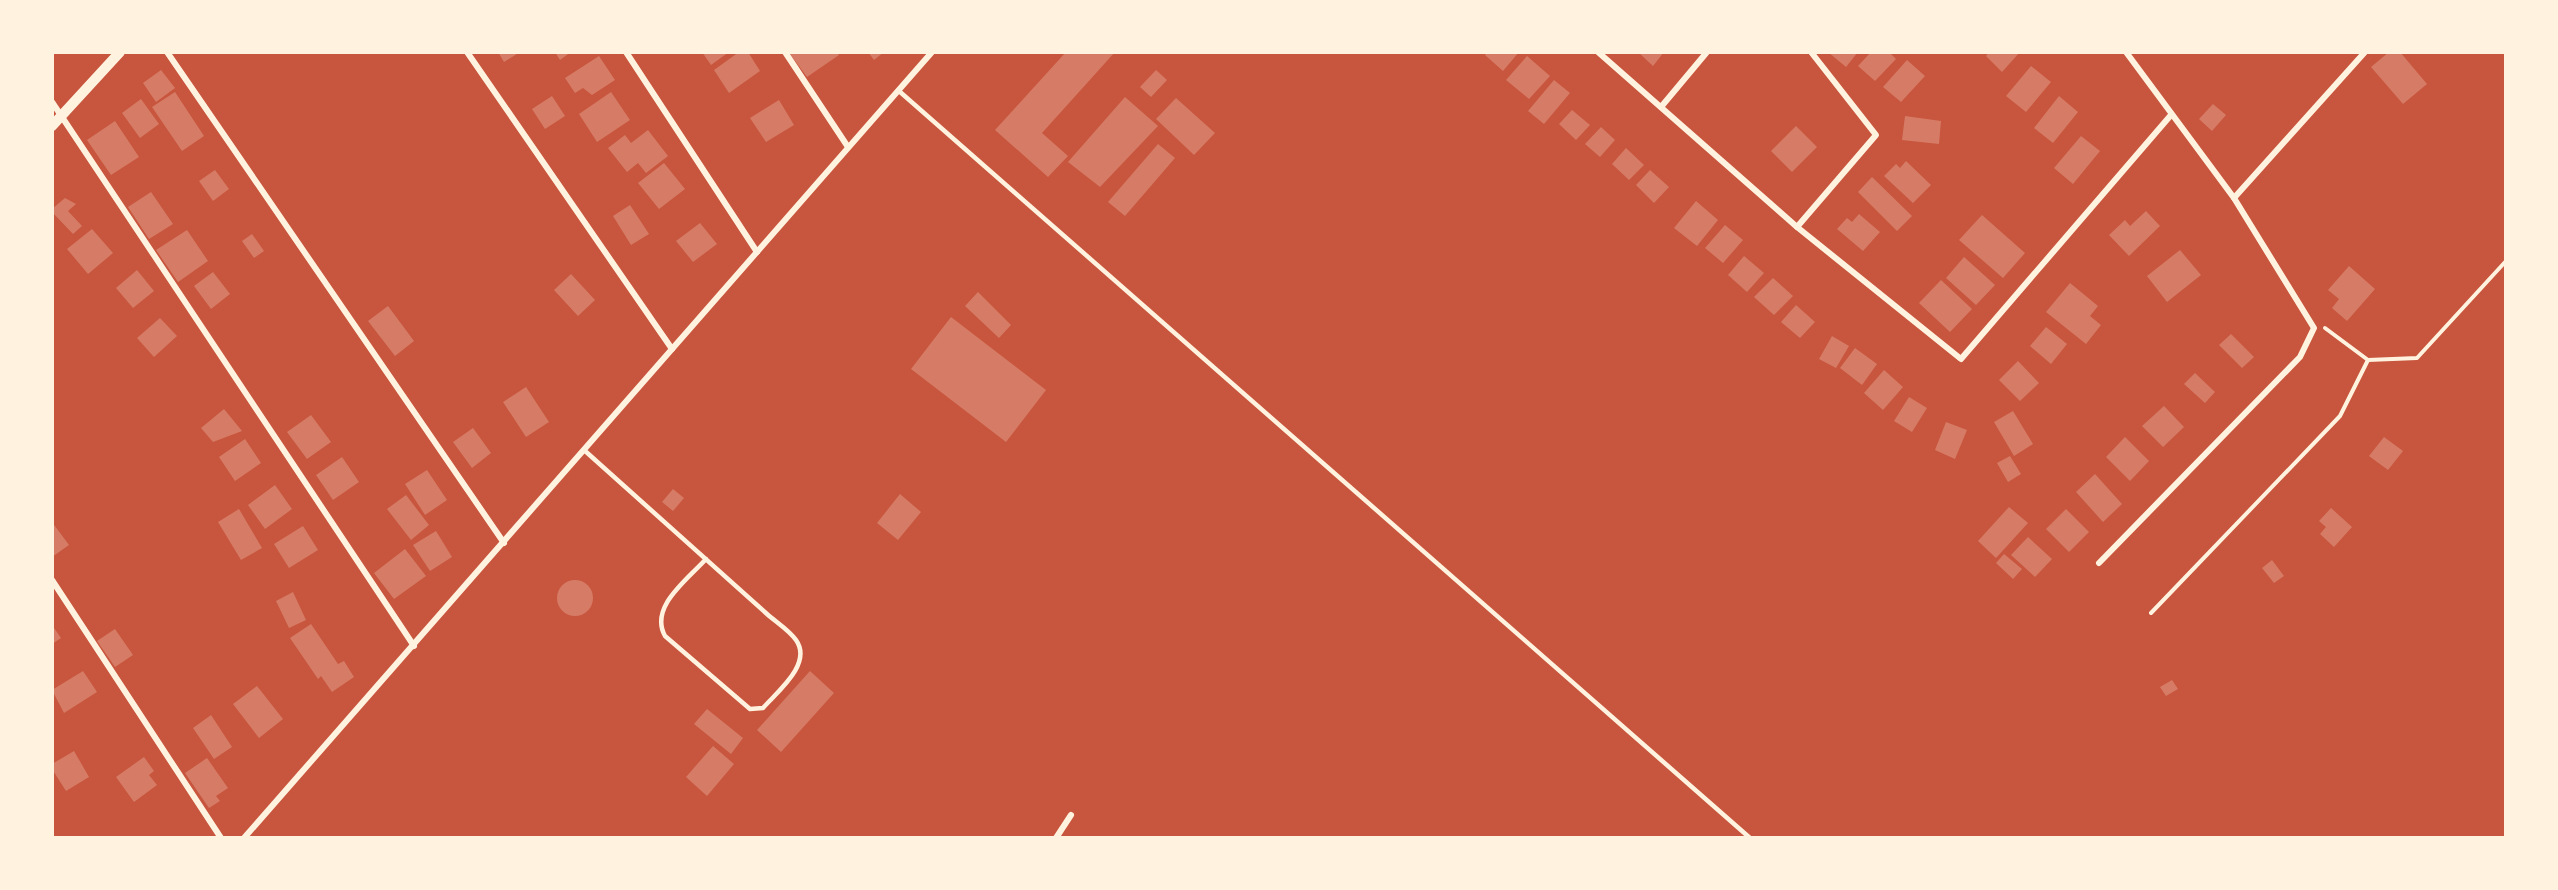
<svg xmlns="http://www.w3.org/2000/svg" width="2558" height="890" viewBox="0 0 2558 890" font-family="'Archivo Narrow',sans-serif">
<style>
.building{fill:#d67c66}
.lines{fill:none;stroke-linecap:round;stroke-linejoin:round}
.path{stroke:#fff3e0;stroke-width:4}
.service{stroke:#fff3e0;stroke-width:4.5}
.minor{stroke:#fff3e0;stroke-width:6}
.tertiary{stroke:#fff3e0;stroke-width:10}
</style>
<rect width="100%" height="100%" fill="#c8553d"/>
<g class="building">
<path d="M498,52H520L504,62Z"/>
<path d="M555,52H571L560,60Z"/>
<path d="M702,52H729L711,65Z"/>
<path d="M739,52H748L760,71L729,93L714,70Z"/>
<path d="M792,52H837L839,55L807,77L790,54Z"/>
<path d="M868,52H884L874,60Z"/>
<path d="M1066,52H1115L1042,133L1068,156L1048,177L995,130Z"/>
<path d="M1487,52H1519L1503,71L1485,55Z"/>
<path d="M1638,52H1664L1653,66Z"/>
<path d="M1828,52H1858L1846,67Z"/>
<path d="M1871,52H1889L1896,59L1875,81L1858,66Z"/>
<path d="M1989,52H2020L2002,72L1986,56Z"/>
<path d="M2389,52H2400L2427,84L2403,104L2371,67Z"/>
<path d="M599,56L615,80L592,95L583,88L575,93L565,78Z"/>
<path d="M1527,56L1550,76L1529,99L1506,80Z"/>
<path d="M1907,60L1925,76L1901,102L1883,87Z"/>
<path d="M2031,66L2051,82L2026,112L2006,96Z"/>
<path d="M161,70L175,88L156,102L143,83Z"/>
<path d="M1156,70L1167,80L1151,97L1140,87Z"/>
<path d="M1554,80L1570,93L1544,124L1528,111Z"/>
<path d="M175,92L204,136L182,151L152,107Z"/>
<path d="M611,92L630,120L597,142L579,114Z"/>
<path d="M552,96L565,116L545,129L532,109Z"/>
<path d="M2059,96L2078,112L2053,143L2034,128Z"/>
<path d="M1125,97L1158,126L1100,187L1068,162Z"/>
<path d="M1176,98L1215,133L1194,155L1156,119Z"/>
<path d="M141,99L159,124L140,138L122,113Z"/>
<path d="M779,100L794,125L766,142L750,118Z"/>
<path d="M2213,104L2226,115L2212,131L2199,119Z"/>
<path d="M1572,110L1590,125L1576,140L1559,124Z"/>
<path d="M1905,116L1941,121L1939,144L1902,140Z"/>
<path d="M115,121L139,157L111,175L87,140Z"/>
<path d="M1796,126L1817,147L1792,172L1771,151Z"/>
<path d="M1601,127L1615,140L1600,157L1585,144Z"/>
<path d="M648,130L668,156L646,173L638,163L627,172L608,148L625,135L631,143Z"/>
<path d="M2081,136L2100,151L2073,184L2054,168Z"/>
<path d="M1158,144L1175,158L1125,216L1108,202Z"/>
<path d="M1626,148L1644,165L1629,180L1612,164Z"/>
<path d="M1906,161L1931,185L1913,203L1884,176L1896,164L1900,168Z"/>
<path d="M664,163L685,189L659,209L638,183Z"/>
<path d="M215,170L229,189L213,201L199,181Z"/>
<path d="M1650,170L1669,187L1654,203L1636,185Z"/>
<path d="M1872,177L1912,216L1897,231L1858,192Z"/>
<path d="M151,192L173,224L149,239L128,207Z"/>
<path d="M65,198L76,204L68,211L82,226L73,234L52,212V209Z"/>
<path d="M1696,201L1718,220L1697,246L1674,228Z"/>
<path d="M630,205L649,234L631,245L613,216Z"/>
<path d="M2146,211L2160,226L2129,256L2109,235L2125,220L2130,226Z"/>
<path d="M1859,214L1880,232L1863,251L1837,229L1847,218L1852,222Z"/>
<path d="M1982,215L2025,253L2003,278L1959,240Z"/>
<path d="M700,223L717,244L693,262L676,241Z"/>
<path d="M1725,225L1743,240L1723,263L1705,248Z"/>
<path d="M92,229L113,253L88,274L67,249Z"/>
<path d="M187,230L208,261L178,282L156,250Z"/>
<path d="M252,234L264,251L254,258L242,241Z"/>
<path d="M2180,250L2201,275L2167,302L2147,276Z"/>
<path d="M1744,256L1764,273L1747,292L1728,275Z"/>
<path d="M1964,257L1995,285L1976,305L1946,278Z"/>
<path d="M2349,266L2375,289L2347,321L2332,308L2339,299L2328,290Z"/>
<path d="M137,270L154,291L133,308L116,288Z"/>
<path d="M213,272L230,294L211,309L194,286Z"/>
<path d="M571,274L595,300L578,316L554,290Z"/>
<path d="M1773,278L1793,296L1774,315L1754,297Z"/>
<path d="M1941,280L1972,309L1950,332L1919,303Z"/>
<path d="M2070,283L2098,306L2090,316L2101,325L2086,344L2046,312Z"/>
<path d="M978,292L1011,325L999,338L965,306Z"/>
<path d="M1796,305L1815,322L1800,338L1781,322Z"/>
<path d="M388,306L414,341L395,356L368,321Z"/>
<path d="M951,317L1046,390L1006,442L911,369Z"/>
<path d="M160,318L177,336L154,357L137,338Z"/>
<path d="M2046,327L2067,344L2051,364L2030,346Z"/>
<path d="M2231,334L2254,357L2242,368L2219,345Z"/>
<path d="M1832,336L1849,346L1836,368L1819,359Z"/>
<path d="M1855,348L1877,364L1862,385L1840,368Z"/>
<path d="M2018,361L2039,383L2020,401L1999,380Z"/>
<path d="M1884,370L1903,387L1883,410L1864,393Z"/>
<path d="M2195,373L2215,392L2205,403L2184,384Z"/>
<path d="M526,387L549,422L526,437L503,402Z"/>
<path d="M1909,397L1927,408L1912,432L1894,421Z"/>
<path d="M2164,406L2184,427L2163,447L2142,426Z"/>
<path d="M224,409L242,431L213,442L201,428Z"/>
<path d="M2013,411L2033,444L2014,456L1994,422Z"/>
<path d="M311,415L331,442L307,459L287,432Z"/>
<path d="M1946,422L1967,430L1955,459L1935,450Z"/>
<path d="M473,428L491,453L472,468L453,442Z"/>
<path d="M2125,437L2149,461L2130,481L2106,457Z"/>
<path d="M2384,437L2403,451L2388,470L2369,456Z"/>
<path d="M245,439L261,463L235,481L219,457Z"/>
<path d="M2010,456L2021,474L2008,482L1997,463Z"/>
<path d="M342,457L359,482L333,500L316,475Z"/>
<path d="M427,470L447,500L425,515L405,484Z"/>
<path d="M2095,474L2122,504L2103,522L2076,492Z"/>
<path d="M275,485L292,509L265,529L248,505Z"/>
<path d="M673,489L684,498L673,511L662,502Z"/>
<path d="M900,494L921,512L898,540L877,523Z"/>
<path d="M406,495L429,525L411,540L387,509Z"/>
<path d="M2009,507L2028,523L1996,558L1978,541Z"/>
<path d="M2331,508L2352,527L2334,547L2320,534L2326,527L2319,521Z"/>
<path d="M239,509L262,548L241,560L218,522Z"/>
<path d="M2066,509L2089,532L2069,552L2046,529Z"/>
<path d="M52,522L69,545L52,557Z"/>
<path d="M303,526L318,550L289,568L274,544Z"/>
<path d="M436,531L452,557L430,571L413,545Z"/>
<path d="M2028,537L2052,559L2035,577L2011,555Z"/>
<path d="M405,549L426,576L394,599L374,573Z"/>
<path d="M2004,554L2022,569L2013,579L1996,563Z"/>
<path d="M2272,560L2284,576L2274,583L2262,568Z"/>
<circle cx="575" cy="598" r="18"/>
<path d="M293,592L306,620L289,628L276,601Z"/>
<path d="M311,624L338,664L344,661L354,677L332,692L321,676L318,679L290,638Z"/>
<path d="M52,625L61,638L52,644Z"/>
<path d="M115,629L133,655L115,667L97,641Z"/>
<path d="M83,671L97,692L64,713L52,690Z"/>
<path d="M810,671L834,693L781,752L757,730Z"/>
<path d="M2172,680L2178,689L2166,696L2160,687Z"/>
<path d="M257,686L283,719L259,738L233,704Z"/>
<path d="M707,709L743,738L731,754L694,724Z"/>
<path d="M211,715L232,747L214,759L193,728Z"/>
<path d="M713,746L734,764L707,796L686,777Z"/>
<path d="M74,751L89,777L66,791L52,769V764Z"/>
<path d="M144,757L154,771L149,775L157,785L134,802L116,777Z"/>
<path d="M207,758L228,788L216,796L220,801L209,808L185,773Z"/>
</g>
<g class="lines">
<g class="path">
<path d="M2325,328L2368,360L2417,358L2506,261"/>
<path d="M2151,613L2340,416L2368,360"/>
</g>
<g class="service">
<path d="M899,91L1750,838"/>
<path d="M584,450L767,614C776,622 789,630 796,640C813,664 777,692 763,708L750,709L665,636C649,607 687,580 706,559"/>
</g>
<g class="minor">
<path d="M167,52L504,543"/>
<path d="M467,52L672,349"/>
<path d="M626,52L757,252"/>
<path d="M785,52L848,147"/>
<path d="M1598,52L1797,227L1961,359L2171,115"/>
<path d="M52,102L414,646"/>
<path d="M1661,107L1707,52"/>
<path d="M2234,198L2365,52"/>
<path d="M1797,227L1876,135L1811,52"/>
<path d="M2099,563L2300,357L2314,328L2234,198L2126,52"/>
<path d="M52,580L221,838"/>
<path d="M244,838L932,52"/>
<path d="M1056,838L1071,815"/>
</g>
<path class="tertiary" d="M52,126L120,52"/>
</g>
<rect width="2558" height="890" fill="none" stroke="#fff3e0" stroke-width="108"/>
</svg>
